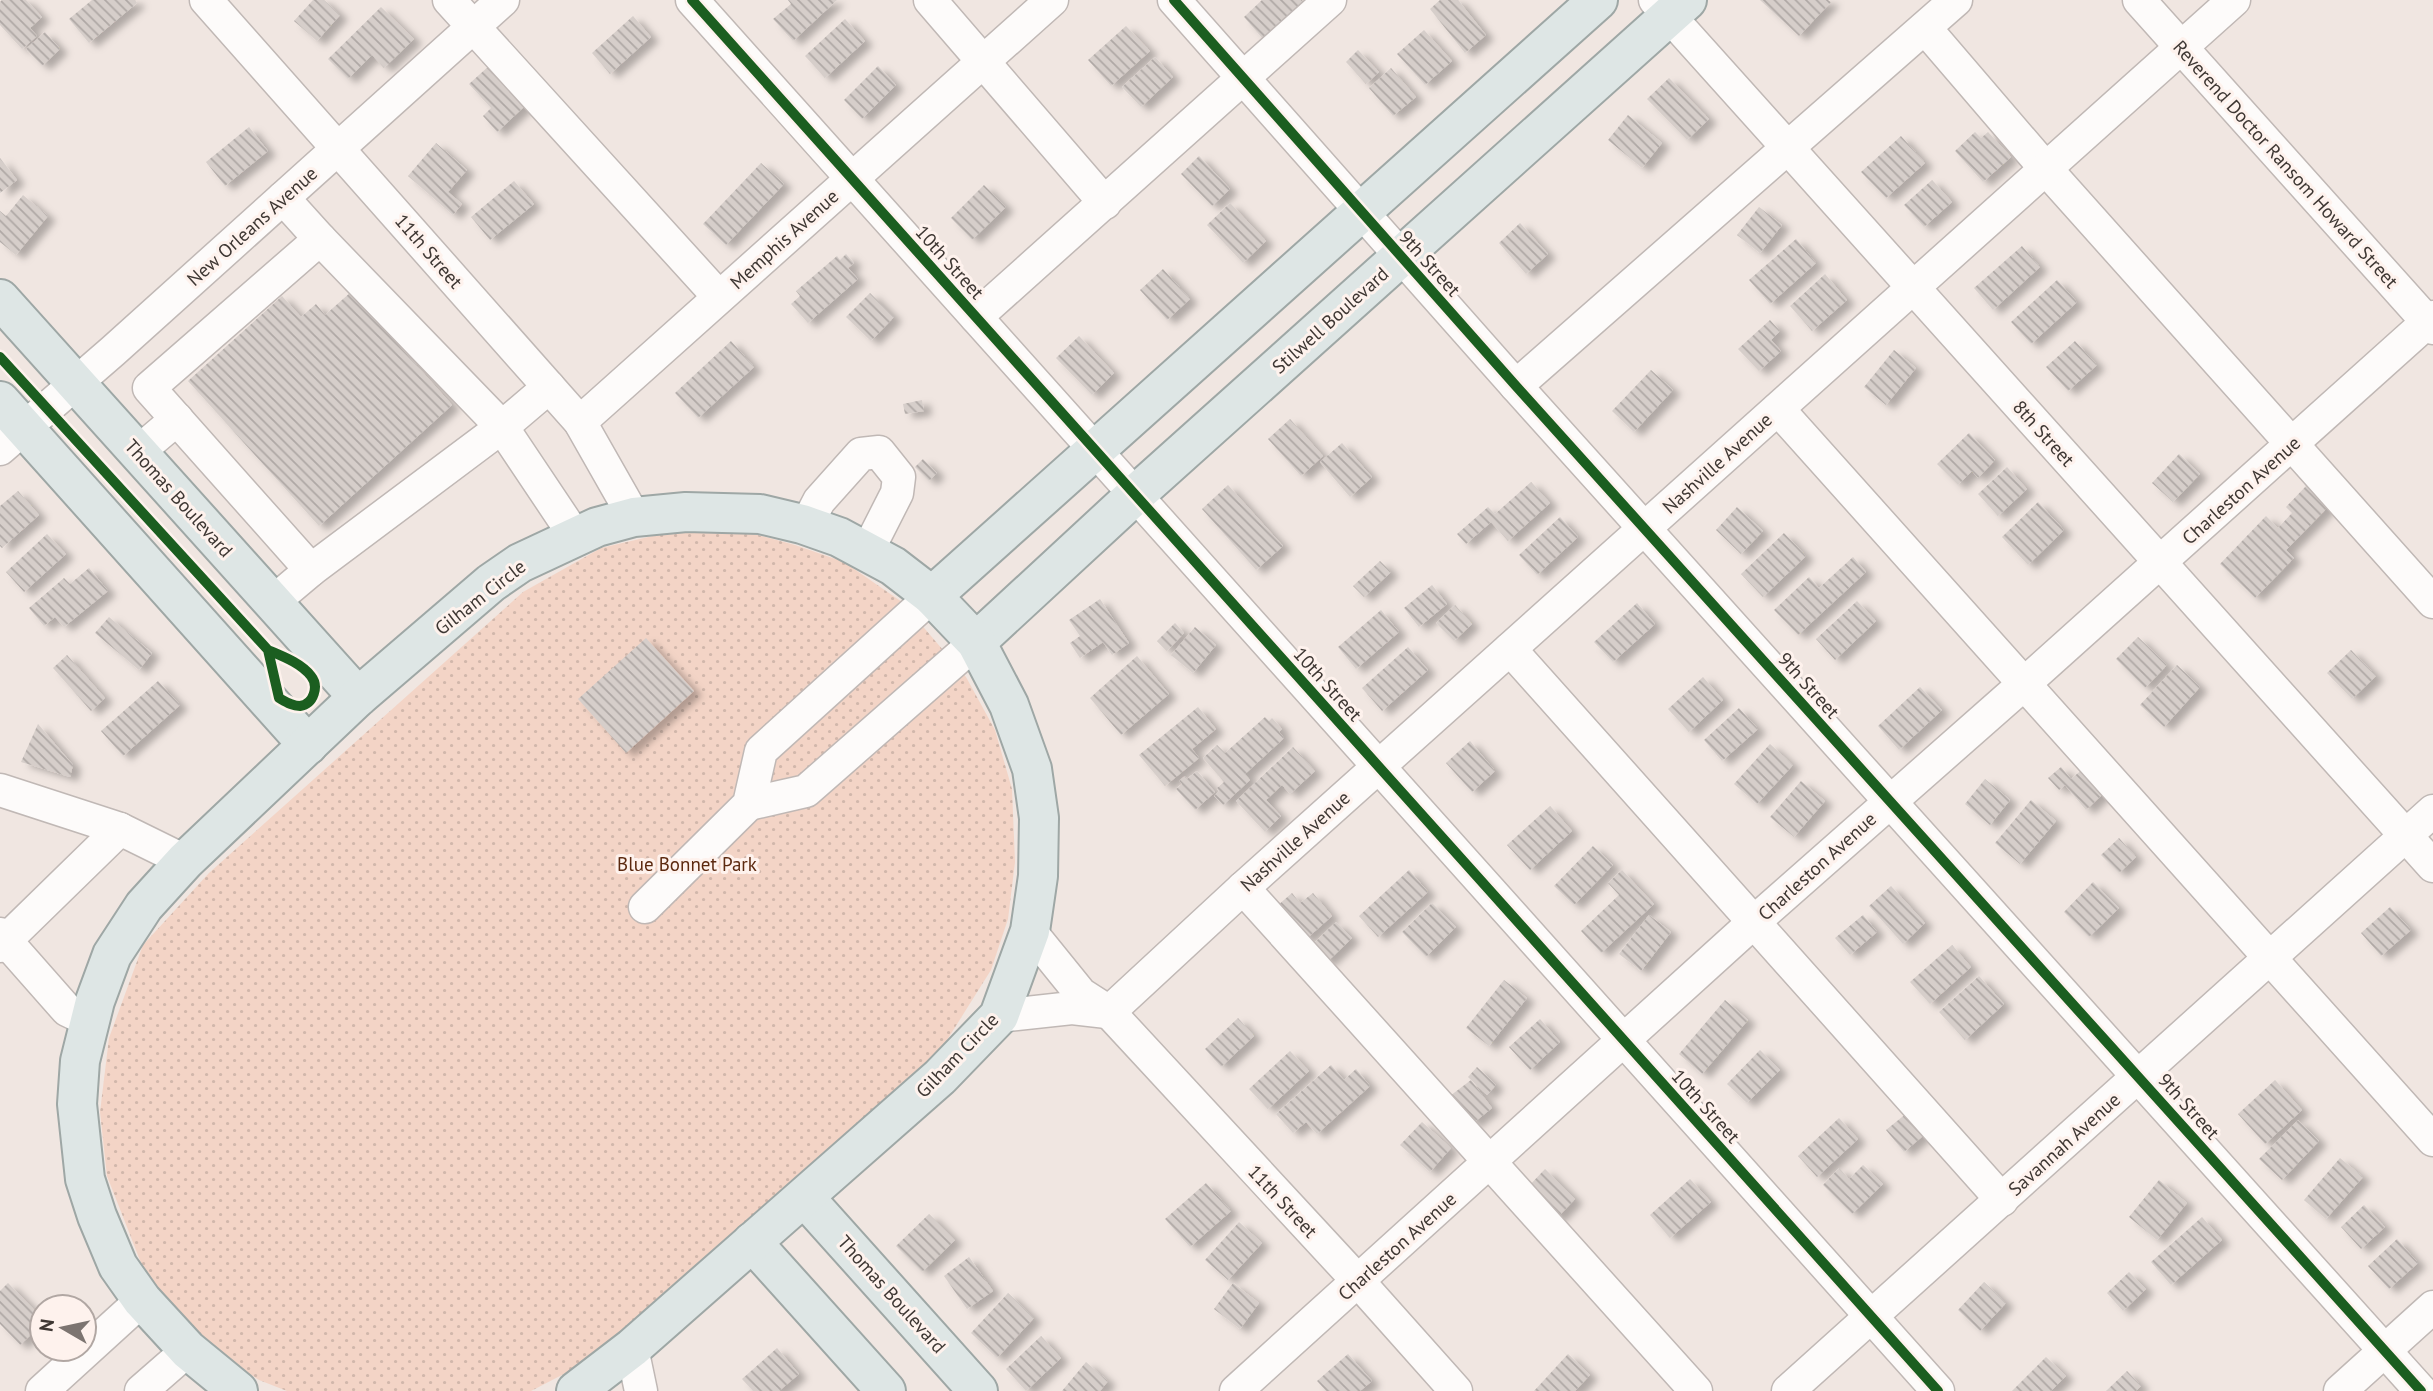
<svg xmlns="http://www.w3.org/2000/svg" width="2433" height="1391" viewBox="0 0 2433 1391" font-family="'PT Sans',sans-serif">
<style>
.park{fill:url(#park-dots)}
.building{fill:url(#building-back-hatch);filter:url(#shadow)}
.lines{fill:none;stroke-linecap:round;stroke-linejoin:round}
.minor-casing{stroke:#c0b8b5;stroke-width:35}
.major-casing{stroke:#9ea7a5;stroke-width:42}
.minor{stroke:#fdfbfa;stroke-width:32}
.major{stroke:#dee6e5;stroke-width:38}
.cycleway-casing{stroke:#fef2ed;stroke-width:15}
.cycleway{stroke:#1b5e20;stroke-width:10}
.labels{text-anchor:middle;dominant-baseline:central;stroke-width:6;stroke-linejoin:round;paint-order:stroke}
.street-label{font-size:19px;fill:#3e3733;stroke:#fef2ed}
.park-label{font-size:19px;fill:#5c290f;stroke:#fef2ed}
</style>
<defs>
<pattern id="park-dots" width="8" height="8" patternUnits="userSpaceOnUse" patternTransform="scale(1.75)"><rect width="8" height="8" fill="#f3d4c6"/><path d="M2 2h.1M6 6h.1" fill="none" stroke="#d1b7ab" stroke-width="1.8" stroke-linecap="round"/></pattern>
<pattern id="building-back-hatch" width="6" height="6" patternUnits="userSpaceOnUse" patternTransform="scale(1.75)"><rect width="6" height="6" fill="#d6ceca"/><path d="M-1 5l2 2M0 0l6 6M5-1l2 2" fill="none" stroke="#afa8a5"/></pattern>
<filter id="shadow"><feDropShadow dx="8" dy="4.5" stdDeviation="3.5" flood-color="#0004"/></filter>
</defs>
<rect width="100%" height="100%" fill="#f0e6e1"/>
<path class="park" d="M674,531H743L795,545L844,562L902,602L966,677L995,730L1012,789L1015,862L1008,919L991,970L932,1064L589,1361L531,1391H287L259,1380L207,1346L145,1273L107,1176L100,1112L109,1038L143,945L209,873L523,592L601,548Z"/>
<g class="building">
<path d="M2,0H26L42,17L30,28L37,36L22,49L0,25V2Z"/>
<path d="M92,0H135L137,3L89,43L69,19Z"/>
<path d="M313,0H324L340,15L317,41L294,21Z"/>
<path d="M788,0H837L793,41L773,19L791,4Z"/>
<path d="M1262,0H1302L1304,3L1263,39L1244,17Z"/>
<path d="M1440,0H1458L1486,35L1465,53L1430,9Z"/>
<path d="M1760,0H1828L1831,2L1799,36Z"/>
<path d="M381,7L414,39L384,68L372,55L348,79L328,59Z"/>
<path d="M633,16L651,37L610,74L592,53Z"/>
<path d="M845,19L865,41L825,78L805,56Z"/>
<path d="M1126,26L1150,51L1111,86L1088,60Z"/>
<path d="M1424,30L1452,61L1425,85L1397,54Z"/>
<path d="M45,32L60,49L42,66L26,49Z"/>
<path d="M1358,50L1379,72L1366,84L1346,62Z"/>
<path d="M1155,57L1173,77L1141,107L1122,87Z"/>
<path d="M490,65L527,104L497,132L483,116L491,108L469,84Z"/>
<path d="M878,66L896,85L862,119L844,100Z"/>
<path d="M1391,68L1416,97L1393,116L1369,88Z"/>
<path d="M1669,78L1709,119L1687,140L1647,99Z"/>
<path d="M1628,115L1662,143L1642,168L1608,140Z"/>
<path d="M249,127L268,151L225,186L206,162Z"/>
<path d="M1975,132L1981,138L1988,132L2011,157L1983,182L1955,151Z"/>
<path d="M1901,136L1925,163L1886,198L1861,172Z"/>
<path d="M436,143L467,170L448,192L462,204L453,215L408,176Z"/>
<path d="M1199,156L1230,189L1212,206L1181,174Z"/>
<path d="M0,158L17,180L0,193Z"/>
<path d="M761,163L784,184L726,245L703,224Z"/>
<path d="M1932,180L1952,202L1924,227L1904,205Z"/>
<path d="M514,181L534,204L490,240L471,217Z"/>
<path d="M984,185L1006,207L972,240L951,218Z"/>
<path d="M23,195L48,216L16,255L0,242V211L6,216Z"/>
<path d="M1230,203L1266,241L1243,263L1207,225Z"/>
<path d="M1759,207L1782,225L1760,253L1737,235Z"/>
<path d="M1520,223L1548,254L1526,274L1499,243Z"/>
<path d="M1796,239L1816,263L1770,304L1749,280Z"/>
<path d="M2022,246L2040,267L1993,310L1974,288Z"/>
<path d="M846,254L854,263L848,268L858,279L808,323L791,304L800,296L796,291L837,256L840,260Z"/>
<path d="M1163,269L1190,299L1167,320L1140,290Z"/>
<path d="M1825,274L1847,300L1812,331L1790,306Z"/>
<path d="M2057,280L2077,302L2031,344L2011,322Z"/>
<path d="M351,292L452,405L319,526L188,381L282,296L301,317L316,304L325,315Z"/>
<path d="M870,293L894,317L871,341L846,317Z"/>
<path d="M1770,320L1780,331L1771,340L1781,351L1759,371L1738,349Z"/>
<path d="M1079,336L1114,373L1092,395L1056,358Z"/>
<path d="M731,341L754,367L698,418L675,393Z"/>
<path d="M2075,341L2097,365L2068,391L2046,367Z"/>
<path d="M1894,350L1916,368L1886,405L1864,387Z"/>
<path d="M1651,370L1673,390L1634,432L1612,411Z"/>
<path d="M922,400L924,411L905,414L903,404Z"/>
<path d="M1290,419L1323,456L1301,476L1268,439Z"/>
<path d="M1969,433L1995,460L1978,478L1972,471L1958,485L1937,464Z"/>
<path d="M1342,443L1372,477L1350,497L1320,462Z"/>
<path d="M2179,454L2200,474L2173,502L2152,483Z"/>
<path d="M923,459L937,473L929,481L915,467Z"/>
<path d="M2007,467L2027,489L1998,516L1978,494Z"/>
<path d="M1531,482L1550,503L1508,541L1491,522L1466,544L1457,534L1488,507L1495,514Z"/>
<path d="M1228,485L1283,546L1256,570L1202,509Z"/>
<path d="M2307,485L2329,506L2286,550L2294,558L2255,598L2220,564L2266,516L2278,528L2292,513L2286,507Z"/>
<path d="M18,491L39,515L2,548L0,546V506Z"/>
<path d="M2038,502L2064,530L2028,565L2002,537Z"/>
<path d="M1737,507L1763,531L1741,554L1716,530Z"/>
<path d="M1560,517L1578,537L1537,575L1519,555Z"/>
<path d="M1784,533L1806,556L1763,597L1741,574Z"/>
<path d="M47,534L66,554L24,592L6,572Z"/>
<path d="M1853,557L1866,572L1798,635L1774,610L1809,577L1819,588Z"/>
<path d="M1380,561L1391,572L1364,597L1353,586Z"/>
<path d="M89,568L108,591L64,627L55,617L44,626L29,608L64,578L70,584Z"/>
<path d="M1432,585L1447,604L1419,627L1404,608Z"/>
<path d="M1100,599L1129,643L1112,655L1103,642L1080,658L1070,643L1080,636L1069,620Z"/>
<path d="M1857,601L1876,621L1835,660L1816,639Z"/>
<path d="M1637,603L1655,624L1613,662L1594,642Z"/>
<path d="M1455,605L1472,624L1454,641L1436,623Z"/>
<path d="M1381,610L1399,632L1356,669L1338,647Z"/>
<path d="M109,617L152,653L139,670L95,633Z"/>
<path d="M1175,623L1184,633L1167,651L1157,641Z"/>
<path d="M1195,627L1216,645L1193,673L1171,655Z"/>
<path d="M2138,637L2167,665L2145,688L2116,659Z"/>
<path d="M646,638L694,691L626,753L578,699Z"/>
<path d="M1408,647L1428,670L1382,711L1362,688Z"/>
<path d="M2351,650L2376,676L2352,699L2327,673Z"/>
<path d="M67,655L105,698L91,711L53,668Z"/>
<path d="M1137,656L1169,694L1121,735L1090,698Z"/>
<path d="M2177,665L2200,687L2164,727L2140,705Z"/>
<path d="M1703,677L1723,700L1689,732L1668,709Z"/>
<path d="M158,681L180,705L123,756L101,731Z"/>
<path d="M1920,687L1942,710L1899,750L1878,726Z"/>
<path d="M1198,707L1216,729L1192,749L1199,758L1165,786L1139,755Z"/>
<path d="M1739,708L1758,729L1722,761L1704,740Z"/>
<path d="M1265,717L1269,721L1272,718L1282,729L1279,732L1284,738L1245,774L1250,780L1223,805L1214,796L1219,791L1217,788L1224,782L1203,758L1217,745L1225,753Z"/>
<path d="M38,724L73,765L70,777L21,762Z"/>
<path d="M1470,741L1495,771L1472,792L1446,763Z"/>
<path d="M1770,744L1793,765L1757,804L1734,784Z"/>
<path d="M1293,747L1315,771L1290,794L1282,785L1266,800L1281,816L1265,832L1236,801Z"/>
<path d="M2061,767L2071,779L2084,768L2105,792L2086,810L2065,785L2059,790L2048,778Z"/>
<path d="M1197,771L1215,792L1195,810L1176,789L1182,784L1179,781L1185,776L1187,779Z"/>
<path d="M1985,779L2010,800L1990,825L1965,804Z"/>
<path d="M1801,781L1825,801L1794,837L1770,817Z"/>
<path d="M2031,800L2056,821L2020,864L1995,843Z"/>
<path d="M1550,806L1572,831L1530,870L1507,845Z"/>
<path d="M2119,838L2136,857L2119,873L2101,855Z"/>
<path d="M1593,846L1613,865L1574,905L1554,886Z"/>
<path d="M1409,870L1428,892L1378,937L1359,916Z"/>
<path d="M1622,870L1654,904L1601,953L1581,931L1619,895L1608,883Z"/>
<path d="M2093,882L2119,908L2089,937L2064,912Z"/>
<path d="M1891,886L1925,923L1903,944L1869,906Z"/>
<path d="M1292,893L1300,903L1313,893L1332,916L1305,940L1277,906Z"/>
<path d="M1432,903L1456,927L1426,957L1402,932Z"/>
<path d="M2390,907L2411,930L2381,956L2361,933Z"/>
<path d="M1649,915L1671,932L1641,971L1619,954Z"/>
<path d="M1863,915L1877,932L1850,955L1835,938Z"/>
<path d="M1336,922L1352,938L1326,963L1310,947Z"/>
<path d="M1952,945L1971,967L1930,1004L1910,982Z"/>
<path d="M1979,976L2004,1004L1965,1040L1939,1012Z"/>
<path d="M1504,980L1527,998L1489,1046L1466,1028Z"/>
<path d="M1725,1000L1748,1020L1702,1074L1679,1054Z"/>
<path d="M1238,1018L1254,1036L1221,1067L1205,1049Z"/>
<path d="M1540,1019L1560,1042L1530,1070L1509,1047Z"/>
<path d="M1760,1050L1780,1070L1747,1103L1727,1084Z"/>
<path d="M1290,1051L1309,1071L1268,1109L1249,1089Z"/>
<path d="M1331,1065L1344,1080L1356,1069L1370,1086L1317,1134L1306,1122L1293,1133L1276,1114Z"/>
<path d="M1477,1067L1496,1085L1487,1095L1468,1077Z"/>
<path d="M1471,1080L1492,1108L1472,1124L1450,1096Z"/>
<path d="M2275,1080L2302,1110L2265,1144L2238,1114Z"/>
<path d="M1907,1113L1924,1135L1904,1152L1886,1130Z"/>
<path d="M1839,1118L1858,1139L1817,1177L1798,1156Z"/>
<path d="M2298,1120L2319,1141L2282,1180L2259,1159Z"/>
<path d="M1422,1122L1451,1148L1430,1172L1400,1145Z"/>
<path d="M2340,1158L2363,1177L2326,1219L2304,1200Z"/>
<path d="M1863,1165L1883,1184L1852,1214L1823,1185L1839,1168L1849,1179Z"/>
<path d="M1545,1169L1575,1199L1556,1219L1526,1189Z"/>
<path d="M1690,1179L1711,1202L1670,1238L1650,1215Z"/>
<path d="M2159,1180L2187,1203L2157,1240L2129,1217Z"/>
<path d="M1206,1183L1231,1211L1190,1247L1165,1219Z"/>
<path d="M2364,1205L2385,1227L2361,1249L2341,1227Z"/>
<path d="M929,1214L955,1240L922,1272L896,1246Z"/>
<path d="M2202,1217L2222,1240L2171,1285L2151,1262Z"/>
<path d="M1239,1222L1262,1243L1228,1280L1205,1260Z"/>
<path d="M2397,1239L2418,1263L2389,1289L2368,1266Z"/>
<path d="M969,1257L993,1291L967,1309L944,1276Z"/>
<path d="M2129,1272L2146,1289L2123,1311L2107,1293Z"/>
<path d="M1984,1282L2006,1303L1980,1331L1958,1310Z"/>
<path d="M8,1283L42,1318V1324L20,1345L0,1324V1291Z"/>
<path d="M1233,1283L1259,1303L1240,1329L1214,1309Z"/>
<path d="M1008,1293L1034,1318L997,1358L971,1333Z"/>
<path d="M1041,1336L1061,1358L1026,1391L1006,1369Z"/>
<path d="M777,1348L799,1374L779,1391H753L742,1379Z"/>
<path d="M1348,1354L1372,1381L1360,1391H1326L1317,1381Z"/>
<path d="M1568,1354L1590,1375L1575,1391H1534Z"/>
<path d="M2046,1357L2066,1376L2051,1391H2012Z"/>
<path d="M1086,1362L1108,1381L1100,1391H1062Z"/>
<path d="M2127,1371L2141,1386L2136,1391H2106Z"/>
</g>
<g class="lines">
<g class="minor-casing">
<g id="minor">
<path d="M206,0L580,422L634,517"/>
<path d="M449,0L719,297"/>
<path d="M692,0L1938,1391"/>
<path d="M930,0L1105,203"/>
<path d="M1174,0L1516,386L2421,1391"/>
<path d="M1655,0L2433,866"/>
<path d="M2139,0L2433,328"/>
<path d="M1925,28L2046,169L2433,602"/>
<path d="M283,198L320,239"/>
<path d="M976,317L1330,0"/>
<path d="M1516,386L1956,0"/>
<path d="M1778,409L2433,1140"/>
<path d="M580,422L1052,0"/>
<path d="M0,449L113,351L503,0"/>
<path d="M138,452L177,419"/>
<path d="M806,526L819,501L861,454L879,452L899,477L897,493L867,552"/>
<path d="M311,570L149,388L320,239L502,427L549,387"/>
<path d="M273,602L311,570L502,427L575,536"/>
<path d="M1510,649L2002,1200"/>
<path d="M0,790L120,829L185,861"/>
<path d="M749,804L806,791L976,642"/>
<path d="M1243,888L1696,1391"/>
<path d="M645,907L749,804L761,751L932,596"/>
<path d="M1030,931L1081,994L1109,1012L1358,1281L1456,1391"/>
<path d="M0,934L67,1010L90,1021"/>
<path d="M0,946L120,829"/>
<path d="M1109,1012L1243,888L2234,0"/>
<path d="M999,1016L1072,1008L1107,1012"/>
<path d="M632,1348L641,1391"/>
<path d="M42,1391L142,1300"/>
<path d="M141,1391L188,1350"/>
<path d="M1236,1391L1755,921L2025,683L2433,317"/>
<path d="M1788,1391L2433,811"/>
<path d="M2340,1391L2433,1307"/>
</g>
</g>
<g class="major-casing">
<g id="major">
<path d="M0,299L358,697"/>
<path d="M0,401L308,745"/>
<path d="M932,596L1598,0"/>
<path d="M976,642L1135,495L1687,0"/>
<path d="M805,1198L978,1391"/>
<path d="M752,1242L886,1391"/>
<path d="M238,1391L188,1350L142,1300L118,1266L97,1216L85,1179L77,1104L80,1061L95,1001L112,955L144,906L185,861L358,697L491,583L520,563L597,527L634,517L686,512L760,514L802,524L839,537L893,566L932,596L976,642L1009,705L1032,769L1039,818L1038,876L1030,931L999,1016L940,1077L632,1348L576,1391"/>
</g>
</g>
<use href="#minor" class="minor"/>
<use href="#major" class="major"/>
<g class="cycleway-casing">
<g id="cycleway">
<path d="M692,0L1938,1391"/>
<path d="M1174,0L1516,386L2421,1391"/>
<path d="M0,357L268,650C282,656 301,663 311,676C319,686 314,704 300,706C292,706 286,702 279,698L268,650"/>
</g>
</g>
<use href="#cycleway" class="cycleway"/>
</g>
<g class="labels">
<g class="street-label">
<text transform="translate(2286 164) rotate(48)">Reverend Doctor Ransom Howard Street</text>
<text transform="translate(252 226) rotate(-42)">New Orleans Avenue</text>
<text transform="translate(784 239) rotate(-42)">Memphis Avenue</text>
<text transform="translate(429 251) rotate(49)">11th Street</text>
<text transform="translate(950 262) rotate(48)">10th Street</text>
<text transform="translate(1430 263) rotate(48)">9th Street</text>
<text transform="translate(1330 320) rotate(-42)">Stilwell Boulevard</text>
<text transform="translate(2044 433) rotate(48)">8th Street</text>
<text transform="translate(1717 463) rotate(-42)">Nashville Avenue</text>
<text transform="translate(2241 490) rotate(-42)">Charleston Avenue</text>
<text transform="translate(179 498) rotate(48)">Thomas Boulevard</text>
<text transform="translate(480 597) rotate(-38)">Gilham Circle</text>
<text transform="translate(1328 684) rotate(48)">10th Street</text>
<text transform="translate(1809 685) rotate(48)">9th Street</text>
<text transform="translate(1295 841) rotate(-42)">Nashville Avenue</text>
<text transform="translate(1817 866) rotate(-42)">Charleston Avenue</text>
<text transform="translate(957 1055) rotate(-46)">Gilham Circle</text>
<text transform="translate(1706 1106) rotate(48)">10th Street</text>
<text transform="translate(2189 1106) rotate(48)">9th Street</text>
<text transform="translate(2064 1144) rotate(-42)">Savannah Avenue</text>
<text transform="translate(1283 1201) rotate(47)">11th Street</text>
<text transform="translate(1397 1246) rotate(-42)">Charleston Avenue</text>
<text transform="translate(892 1294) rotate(48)">Thomas Boulevard</text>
</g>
<g class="park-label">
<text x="687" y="864">Blue Bonnet Park</text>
</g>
</g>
<g transform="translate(63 1328) rotate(279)"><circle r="33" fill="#fef2ed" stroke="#b1a7a3" stroke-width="2"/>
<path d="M0-5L12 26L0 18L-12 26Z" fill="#7c7470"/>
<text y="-10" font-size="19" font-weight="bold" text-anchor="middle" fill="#3e3733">N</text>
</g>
</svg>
